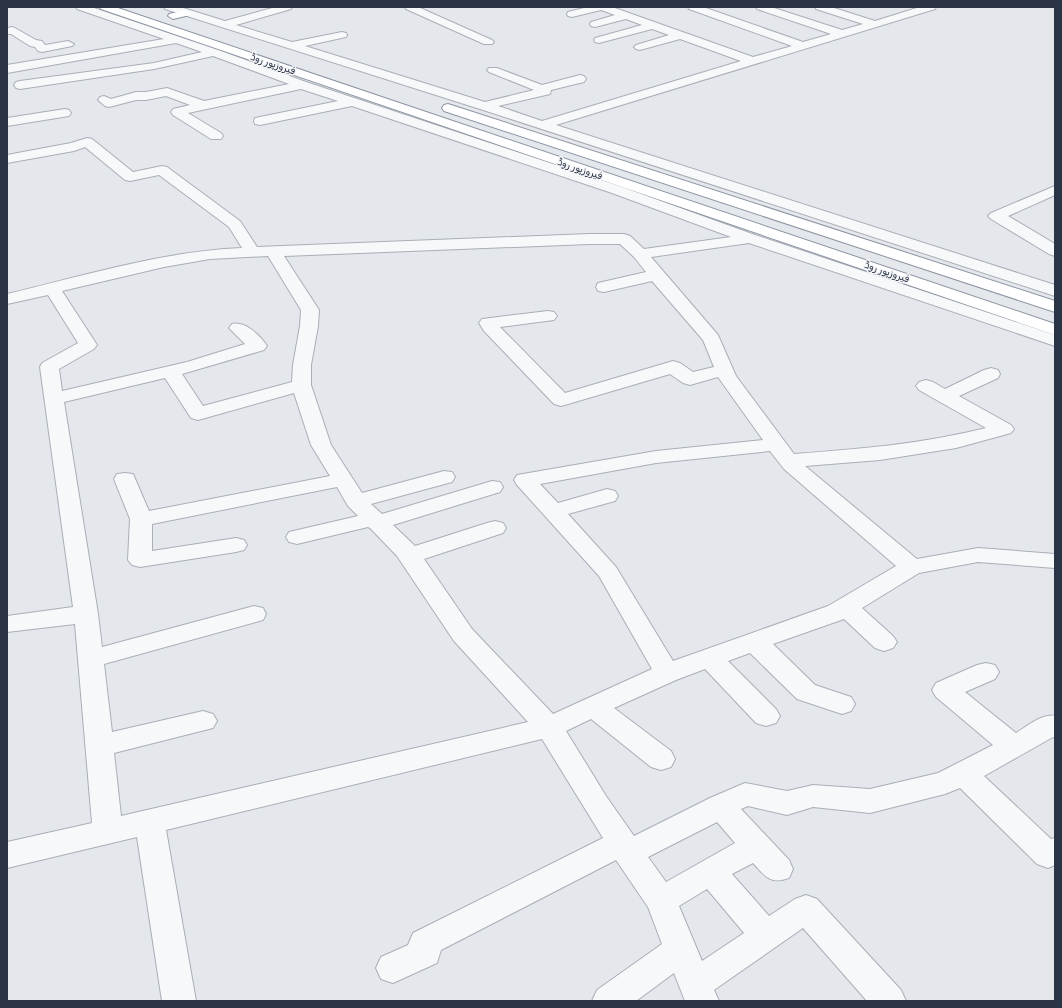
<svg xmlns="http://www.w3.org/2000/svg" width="1062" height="1008" viewBox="0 0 1062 1008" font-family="Rubik,Cairo,sans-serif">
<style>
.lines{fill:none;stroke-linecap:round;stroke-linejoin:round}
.minor-casing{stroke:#a9aeb7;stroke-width:2}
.highway-casing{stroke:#8b94a3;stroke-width:2}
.minor{fill:#f7f8fa;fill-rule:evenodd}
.highway{fill:#fff;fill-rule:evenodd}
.labels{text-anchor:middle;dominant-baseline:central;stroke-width:3;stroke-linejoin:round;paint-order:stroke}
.far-street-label{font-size:10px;fill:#2b3445;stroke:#f4f6f9}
</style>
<rect width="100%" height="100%" fill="#e4e7ec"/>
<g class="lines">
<g class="minor-casing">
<g id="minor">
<path d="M76,7H91L218,50L306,82L622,187L755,235L1055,335V346L749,243L651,257L718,335L736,376L794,454C859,449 923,444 986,428L919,390L916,386L919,382L926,380L933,382L945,389L984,370L991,368L998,370L1000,374L998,378L959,396L1011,425L1014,429L1011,433L956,448L880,460L805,466L917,559L978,548L1055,554V568L978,562L919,573L862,608L893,636L897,642L893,648L884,651L875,648L844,619L773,644L815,685L851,697L855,704L851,711L842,714L797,699L750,653L728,661L776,709L780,716L776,723L766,726L756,723L705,669L676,680L614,708L671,751L675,759L671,767L661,770L651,767L591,719L566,731L606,796L634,836L710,798L745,783L787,791L813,785L870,789L938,773L993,745L936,697L932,690L936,683L977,665L986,663L995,665L999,672L995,679L965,692L1016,733C1026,727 1043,713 1055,716V738L1053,737L984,776L1051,839L1055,838V865L1048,868L1037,864L960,788L945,794L870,813L813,807L787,815L748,806L741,809L789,860L793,869L789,878C770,885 765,876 753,863L732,874L769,916L795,899L806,895L817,899L901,990L906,1001H867L803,928L714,990L719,1001H685L674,973L636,1001H592L597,990L662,944L648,907L616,860L441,950L437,963L393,983L381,979L376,968L381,957L408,945L413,933L603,838L542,739L166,830L196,1001H162L137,837L7,868V842L92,823L75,624L7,632V616L73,607L40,367L42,363L78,343L48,295L7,304V294C83,276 164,251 242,248L229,227L159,175L130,181L125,180L85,147L74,151L7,163V155L71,143L87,138L92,139L133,172L162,166L167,167L240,221L257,247L589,234H624L630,236L644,249L731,237L612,193L352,106L260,125L255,124L254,121L255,118L338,101L301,89L188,113L221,133L223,136L221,139H211L173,115L171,112L173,109L190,105L166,96L146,100H136L109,107L105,106L98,100L100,97L104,96L111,99L136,92H146L167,88L204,101L289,84L213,56L154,69L20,89L16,88L14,85L16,82L20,81L154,63L202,52L176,43L7,73V65L164,39L77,9ZM589,244H620L634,257L646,272L598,283L596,287L598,291L604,292L652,281L703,340L714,367L693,372L680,363L673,361L565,393L500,327L554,320L557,316L554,312L548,311L482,319L479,323L484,331L554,404L561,406L568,404L670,374L683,383L690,385L718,377L763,440L656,451L517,475L514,480L517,485L599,576L652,669L553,714L472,629L424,559L503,533L506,528L503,523L495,521L487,523L415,546L393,525L500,492L503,487L500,482L492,481L382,514L371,504L452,482L455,477L452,472L444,471L362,493L331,445L311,385V365L318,326L319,310L284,256ZM268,256L301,310L300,326L293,365L292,382L203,406L182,374L264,350L267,346C260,335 245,321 232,324L229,328L245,344L187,362L62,391L59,369L94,349L97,345L62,291L164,267L210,259ZM165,378L191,418L198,420L294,393L311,445L330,476L149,511L133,474L125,473L117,474L114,479L130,519L128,560L132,565L140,567L236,552L244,550L247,545L244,540L236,538L152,551V524L337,487L348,506L358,516L289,532L286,537L289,542L297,544L368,527L370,528L397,556L454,641L528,722L121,816L114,753L213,728L217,721L213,714L203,711L112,732L104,664L263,620L266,614L263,608L254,606L102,647L98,614L64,402ZM770,451L784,469L896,566L828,606L673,661L616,567L568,514L615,501L618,496L615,491L607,489L558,503L540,484L656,463ZM717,822L735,843L666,882L648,857ZM707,889L744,933L702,961L679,906Z"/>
<path d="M164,7H180L225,21L276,7H292L291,9L236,25L292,42L342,32L346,33L347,35L346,37L305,46L485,102L534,90L489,72L487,70L489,68H497L542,85L580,75L584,76L586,79L584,82L551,90L550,94L498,106L542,121L741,61L680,39L640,50L636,49L634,47L636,45L669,35L652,29L599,43L595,42L594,40L595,38L642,25L626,19L595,27L591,26L590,24L591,22L615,15L601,10L572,17L568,16L567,14L568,12L588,7H612L753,57L792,46L689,9L688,7H703L803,42L831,34L757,9L756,7H771L842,30L863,24L816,9L815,7H831L875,21L920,7H936L935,9L556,125L1055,285V296L480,109L165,9Z"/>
<path d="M405,7H418L492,40L494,42L492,44H484L406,9Z"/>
<path d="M13,27L36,40L42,41L45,45L68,41L74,44L72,46L42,52L38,51L35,47L30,46L11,34H7V28Z"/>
<path d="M65,109L69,110L71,113L69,116L7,126V118Z"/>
<path d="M1055,186V195L1008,216L1055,244V256L1049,254L991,219L988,216L991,213Z"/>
</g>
</g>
<g class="highway-casing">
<g id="highway">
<path d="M100,7H115L1055,324V335L101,9Z"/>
<path d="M186,10L191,13L190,15L173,19L168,16L169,14Z"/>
<path d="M448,104L1055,301V312L444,111L442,108L444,105Z"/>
</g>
</g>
<use href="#minor" class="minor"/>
<use href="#highway" class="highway"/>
</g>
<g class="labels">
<g class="far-street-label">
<text transform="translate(273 64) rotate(19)">فیروزپور روڈ</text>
<text transform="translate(580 169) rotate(19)">فیروزپور روڈ</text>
<text transform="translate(887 272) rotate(19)">فیروزپور روڈ</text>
</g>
</g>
<rect width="1062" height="1008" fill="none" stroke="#2b3445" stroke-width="16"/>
</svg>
